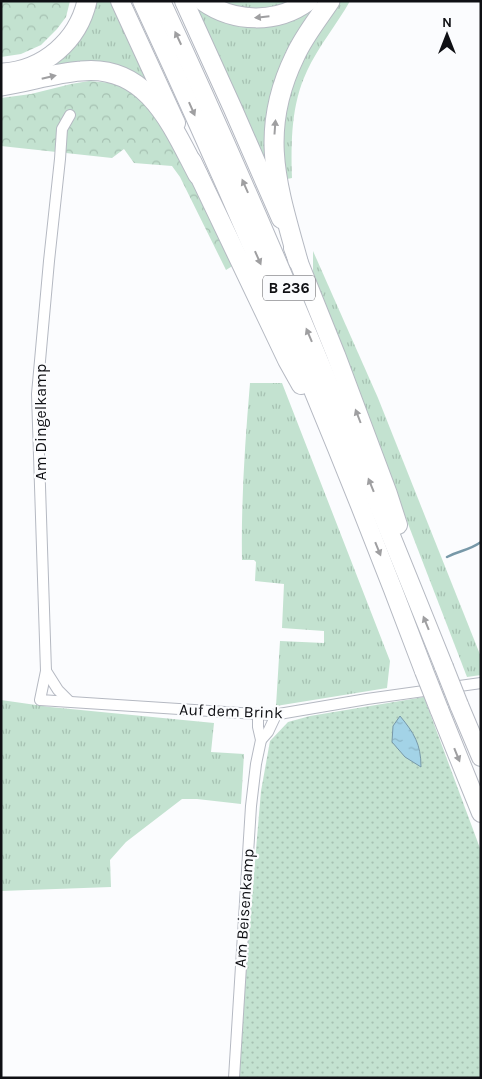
<svg xmlns="http://www.w3.org/2000/svg" width="482" height="1079" viewBox="0 0 482 1079" font-family="Karla,sans-serif">
<style>
.grass{fill:url(#grass-tufts)}
.forest{fill:url(#forest-crowns)}
.park{fill:url(#park-dots)}
.water{fill:url(#water-ripples);stroke:#7798a8}
.lines{fill:none;stroke-linecap:round;stroke-linejoin:round}
.stream{stroke:#7798a8;stroke-width:2.5}
.minor-casing{stroke:#b5b9c2;stroke-width:12}
.trunk-casing{stroke:#b5b9c2;stroke-width:20}
.motorway-casing{stroke:#b5b9c2;stroke-width:21}
.minor{stroke:#fff;stroke-width:10}
.trunk{stroke:#fff;stroke-width:18}
.motorway{stroke:#fff;stroke-width:19}
.trunk-bridge-casing{stroke:#b5b9c2;stroke-width:20;stroke-linecap:butt}
.trunk-bridge{stroke:#fff;stroke-width:18}
.oneway{fill:#9f9fa1}
.labels{text-anchor:middle;dominant-baseline:central;stroke-width:4.5;stroke-linejoin:round;paint-order:stroke}
.shield{fill:#fbfcfe;stroke:#56575a;stroke-width:1}
.shield-label{font-size:15px;font-weight:bold;fill:#0f1014}
.street-label{font-size:16px;fill:#0f1014;stroke:#fbfcfe}
</style>
<defs>
<pattern id="grass-tufts" width="24" height="20" patternUnits="userSpaceOnUse" patternTransform="scale(1.25)"><rect width="24" height="20" fill="#c3e2d0"/><path d="M3 7l-1-3M5 7V3M7 7l1-3M15 17l-1-3M17 17v-4M19 17l1-3" fill="none" stroke="#a6c1b2"/></pattern>
<pattern id="forest-crowns" width="20" height="18" patternUnits="userSpaceOnUse" patternTransform="scale(1.25)"><rect width="20" height="18" fill="#c3e2d0"/><path d="M2 6a3 3 0 1 1 6 0M12 15a3 3 0 1 1 6 0" fill="none" stroke="#a6c1b2"/></pattern>
<pattern id="park-dots" width="8" height="8" patternUnits="userSpaceOnUse" patternTransform="scale(1.25)"><rect width="8" height="8" fill="#c3e2d0"/><path d="M2 2h.1M6 6h.1" fill="none" stroke="#a6c1b2" stroke-width="1.8" stroke-linecap="round"/></pattern>
<pattern id="water-ripples" width="26" height="14" patternUnits="userSpaceOnUse" patternTransform="scale(1.25)"><rect width="26" height="14" fill="#a3d3e7"/><path d="M2 4q2-2 4 0t4 0M15 11q2-2 4 0t4 0" fill="none" stroke="#8bb4c5"/></pattern>
</defs>
<rect width="100%" height="100%" fill="#fbfcfe"/>
<g class="grass">
<path d="M93,1H112L152,87L141,79L36,70Z"/>
<path d="M193,1L224,19L316,1H324L294,48L272,177Z"/>
<path d="M216,1H294L277,8L238,9Z"/>
<path d="M338,1H350C337,24 318,47 307,71C291,105 291,141 292,178L282,180C278,141 284,99 300,63C308,43 326,20 338,1Z"/>
<path d="M313,251L378,398L481,657V675L467,677L313,277Z"/>
<path d="M250,383H282L390,661L387,688L276,706L280,641L324,643V631L282,628L284,584L255,581L256,562L254,560H242C241,501 245,442 250,383Z"/>
<path d="M1,700L50,707L214,723L211,752L244,754L241,804L197,799H182L126,842L110,860L111,887L1,891Z"/>
</g>
<g class="forest">
<path d="M1,1H70L66,17L57,29L41,45L21,54L1,57Z"/>
<path d="M89,81L112,83L135,90L166,123L234,265L226,270L180,177L172,166L134,163L124,149L112,158L1,146V98L31,94L71,84Z"/>
</g>
<path class="park" d="M424,697L481,851V1078H239L247,955L261,791L270,741L288,722L310,716Z"/>
<path class="water" d="M400,716C414,733 421,744 421,767L405,757L392,742L393,726Z"/>
<g class="lines">
<path class="stream" d="M447,557C460,550 468,551 481,542"/>
<g class="minor-casing">
<g id="minor">
<path d="M70,115L62,129L60,159L49,261L37,394L46,671L40,700L273,715L367,699L481,683"/>
<path d="M46,671L58,690L69,701"/>
<path d="M261,740L268,732L276,715"/>
<path d="M234,1078L251,806L256,764L261,740L258,727V715"/>
</g>
</g>
<g class="trunk-casing">
<g id="trunk">
<path d="M120,1L176,123"/>
<path d="M142,1C244,221 339,444 424,671"/>
<path d="M161,1C263,220 354,443 444,667"/>
<path d="M184,1L233,109L281,219"/>
<path d="M192,161L287,360L301,385"/>
<path d="M293,248L336,355L388,494L398,525"/>
<path d="M459,705L481,757"/>
<path d="M439,709L481,813"/>
</g>
</g>
<g class="motorway-casing">
<g id="motorway">
<path d="M203,1C234,23 277,24 308,1"/>
<path d="M3,73C44,70 78,41 87,1"/>
<path d="M1,86C28,82 54,73 81,71C148,64 172,126 198,175"/>
<path d="M298,261C277,185 258,132 295,56C304,36 318,19 330,1"/>
</g>
</g>
<use href="#minor" class="minor"/>
<use href="#trunk" class="trunk"/>
<use href="#motorway" class="motorway"/>
<g class="trunk-bridge-casing">
<g id="trunk-bridge">
<path d="M444,667L459,705"/>
<path d="M424,671L439,709"/>
</g>
</g>
<use href="#trunk-bridge" class="trunk-bridge"/>
</g>
<defs><path id="oneway-solid" d="M-6-.8H1V-3.2L6.5 0L1 3.2V.8H-6Z" transform="scale(1.25)"/></defs>
<g class="oneway">
<use href="#oneway-solid" transform="translate(262 17) rotate(174)"/>
<use href="#oneway-solid" transform="translate(178 38) rotate(-115)"/>
<use href="#oneway-solid" transform="translate(49 77) rotate(-13)"/>
<use href="#oneway-solid" transform="translate(192 109) rotate(66)"/>
<use href="#oneway-solid" transform="translate(275 127) rotate(-86)"/>
<use href="#oneway-solid" transform="translate(245 186) rotate(-114)"/>
<use href="#oneway-solid" transform="translate(258 258) rotate(66)"/>
<use href="#oneway-solid" transform="translate(309 335) rotate(-113)"/>
<use href="#oneway-solid" transform="translate(358 416) rotate(-111)"/>
<use href="#oneway-solid" transform="translate(371 485) rotate(-112)"/>
<use href="#oneway-solid" transform="translate(378 549) rotate(68)"/>
<use href="#oneway-solid" transform="translate(426 623) rotate(-112)"/>
<use href="#oneway-solid" transform="translate(457 755) rotate(68)"/>
</g>
<g class="labels">
<rect class="shield" x="263" y="275.5" width="52" height="25" rx="4"/>
<g class="shield-label">
<text x="289" y="288">B 236</text>
</g>
<g class="street-label">
<text transform="translate(40 422) rotate(-90)">Am Dingelkamp</text>
<text transform="translate(231 711) rotate(2)">Auf dem Brink</text>
<text transform="translate(244 908) rotate(-86)">Am Beisenkamp</text>
</g>
</g>
<rect width="482" height="1079" fill="none" stroke="#0f1014" stroke-width="5"/>
<g transform="translate(447 35)" stroke="#fbfcfe" stroke-width="4" paint-order="stroke">
<path d="M0-4L9 19L0 12L-9 19Z" fill="#0f1014"/>
<text y="-8" font-size="14" font-weight="bold" text-anchor="middle" fill="#0f1014">N</text>
</g>
</svg>
